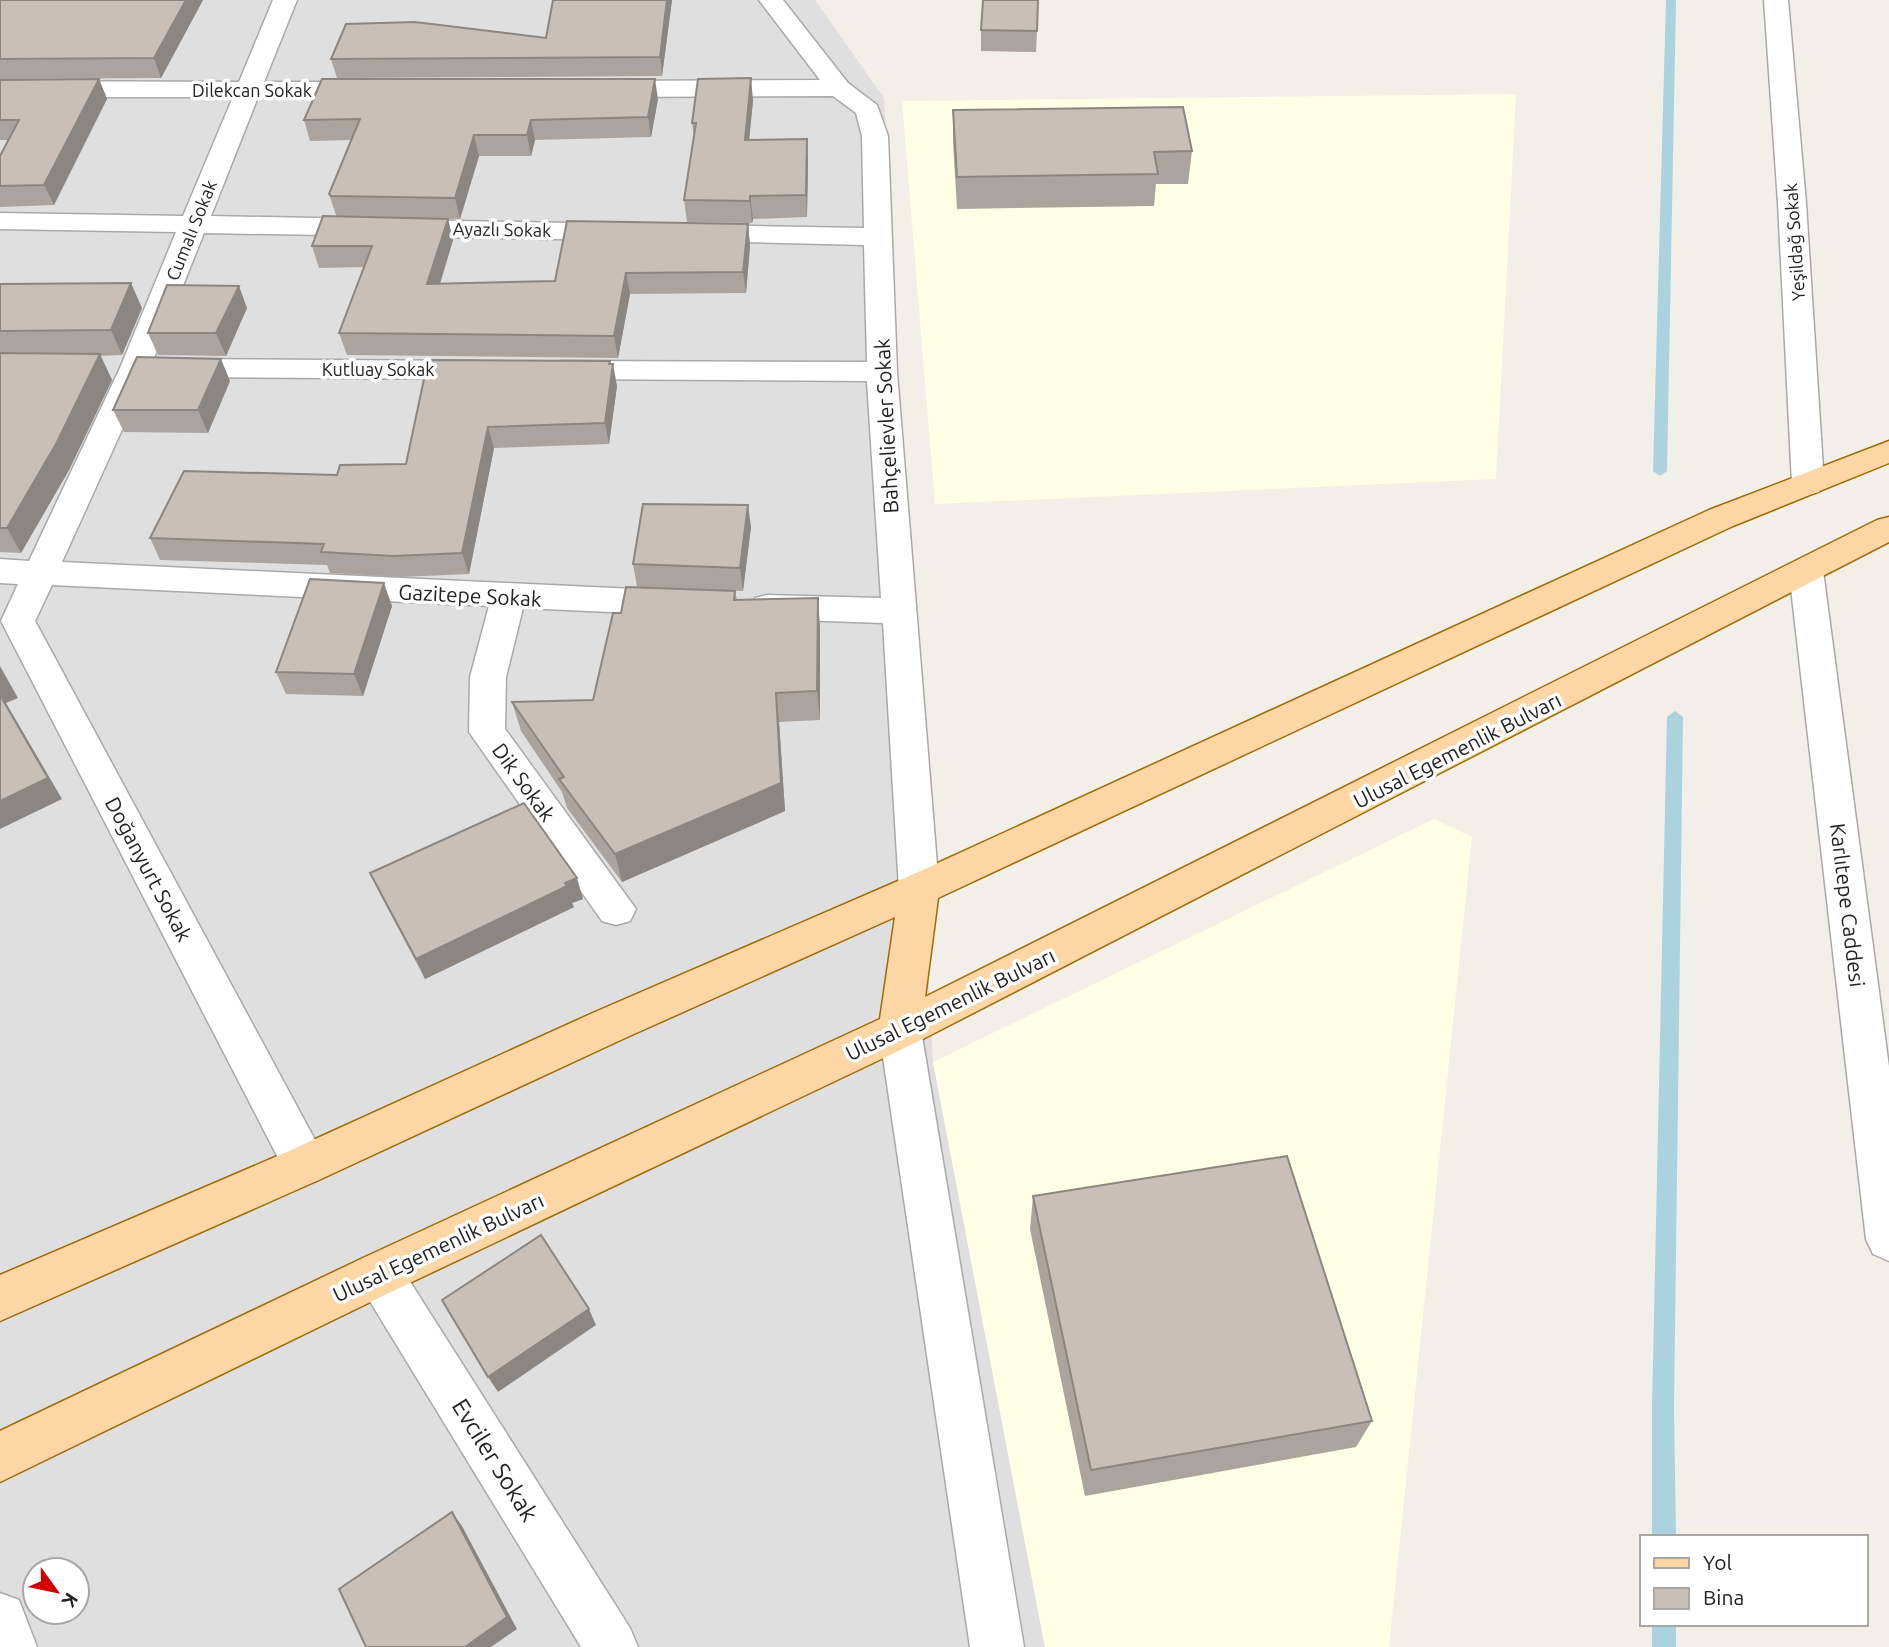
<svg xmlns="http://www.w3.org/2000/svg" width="1889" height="1647" viewBox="0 0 1889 1647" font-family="Ubuntu,sans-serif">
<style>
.residential{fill:#e0dfdf;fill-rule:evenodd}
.education{fill:#ffffe5}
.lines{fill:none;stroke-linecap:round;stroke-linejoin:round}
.stream{fill:#aad3df;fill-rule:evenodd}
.minor-casing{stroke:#a9a9a9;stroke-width:3}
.tertiary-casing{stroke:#a9a9a9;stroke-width:3}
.primary-casing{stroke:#a06b00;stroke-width:3}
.minor{fill:#fff;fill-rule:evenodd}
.tertiary{fill:#fff;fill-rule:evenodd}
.primary{fill:#fcd6a4;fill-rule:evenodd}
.wall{fill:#aba49e}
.shaded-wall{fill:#8b8681}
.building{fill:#c7bfb8;stroke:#8b8681;stroke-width:2}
.labels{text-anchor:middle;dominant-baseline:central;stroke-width:7;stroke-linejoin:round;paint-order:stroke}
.far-street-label{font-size:18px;fill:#222;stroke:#fff}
.street-label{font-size:21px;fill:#222;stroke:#fff}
.near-street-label{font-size:24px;fill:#222;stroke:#fff}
</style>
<rect width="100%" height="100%" fill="#f2efe9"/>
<path class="residential" d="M0,0H815L884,98L933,1062L1045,1647H0ZM35,1570H77V1612H35Z"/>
<g class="education">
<path d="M1516,94L1496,479L935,504L902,101Z"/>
<path d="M1434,819L1472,837L1389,1647H1045L933,1062Z"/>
</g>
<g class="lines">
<g class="stream">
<path d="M1666,0H1676L1667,471L1660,476L1653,471Z"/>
<path d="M1675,711L1683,717L1674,1407L1676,1537H1652V1407L1667,717Z"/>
<rect x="1652" y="1624" width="24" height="23"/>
</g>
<g class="minor-casing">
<g id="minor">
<path d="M273,0H297L264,82H368L377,85L381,90L377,95L368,98L258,97L211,216L617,224L627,226L631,232L627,238L617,240L204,233L150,368L62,562L676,591L688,594L693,603L688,612L676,615L523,608L506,677L505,729L636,909L630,921L616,925L602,921L469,732L470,677L489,606L52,585L35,621L321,1151L327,1165L321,1179L305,1185L289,1179L1,621L18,584L0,583V559L29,561L120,368L176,232L0,229V213L183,216L233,97H0V81L239,82Z"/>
<path d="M759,0H783L848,83L877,105L888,136L897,372L939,889L933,900L919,905L905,900L899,889L883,623L767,619L755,616L750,607L755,598L767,595L881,598L867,381L562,379L551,377L547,370L551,363L562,361L867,362L864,245L698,241L688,239L684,233L688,227L698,225L864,228L862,136L856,113L833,96L604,97L595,94L591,89L595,84L604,81L820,80Z"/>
<path d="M1764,0H1788L1806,203L1824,484L1819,492L1808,495L1797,492L1792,484L1778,203Z"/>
<path d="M174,359L477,361L488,363L492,370L488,377L477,379L174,377L163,375L159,368L163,361Z"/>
<path d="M900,1012L915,1017L921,1030L1024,1647H970L879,1030L885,1017Z"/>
<path d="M379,1252L395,1258L630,1628L638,1647H581L363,1290L356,1274L363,1258Z"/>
<path d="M0,1593L19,1600L37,1647H0Z"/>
</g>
</g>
<g class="tertiary-casing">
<path id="tertiary" d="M1806,559L1818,563L1823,571L1889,1067V1261L1873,1254L1866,1239L1789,571L1794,563Z"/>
</g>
<g class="primary-casing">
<path id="primary" d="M1889,441V463L1733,526L938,898L925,997L1877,520L1889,517V542L915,1043L395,1290L0,1482V1431L363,1258L880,1019L895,917L625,1038L321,1179L0,1321V1275L289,1151L595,1012L905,878L1709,510Z"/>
</g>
<use href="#minor" class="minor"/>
<use href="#tertiary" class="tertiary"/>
<use href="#primary" class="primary"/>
</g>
<g class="wall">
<path d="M0,0H203L161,78L0,79Z"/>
<path d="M553,0H672L662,76L337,78L331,59L546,38Z"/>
<path d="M981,30L1037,31L1036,52L981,51Z"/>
<path d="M99,79L107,99L54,205L0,207V156L8,140H0V80Z"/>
<path d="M658,99L651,137L535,140L531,156H479L460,219L337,217L336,215L329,194L352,140L310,141L304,120Z"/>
<path d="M753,100L749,140L808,161L807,217L753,219L752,223L687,222L684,200L694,138L692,123Z"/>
<path d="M953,110L1192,151L1188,184H1156L1154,206L957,209L953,142Z"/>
<path d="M448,219L453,240L440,284L555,281L748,224L750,246L746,293L630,294L618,358L347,355L339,333L364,267L319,268L312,246Z"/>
<path d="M0,284L142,308L122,355L100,356L112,380L69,470L21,553L0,552Z"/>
<path d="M247,308L226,356L158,355L148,333Z"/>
<path d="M610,364L617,386L609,444L494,448L469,574L401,577L330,573L327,565L160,560L150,538L337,475L406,464Z"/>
<path d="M230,381L208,433L124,432L113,410Z"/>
<path d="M751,527L743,591L637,587L633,564Z"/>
<path d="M735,591L737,600L820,627V720L779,722L785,811L622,882L567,808L562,792L521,731L512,702L593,700L621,613Z"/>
<path d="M392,606L363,696L286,694L276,672Z"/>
<path d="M370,873L583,899L572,903L574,907L425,979L380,894Z"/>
<path d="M1033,1196L1372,1421L1356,1447L1085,1496L1030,1229Z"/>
</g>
<g class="shaded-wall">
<path d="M186,0H203L161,78L154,58Z"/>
<path d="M667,0H672L662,76L660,57Z"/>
<path d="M751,78L753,100L747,162L745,140Z"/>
<path d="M99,79L107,99L54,205L44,185Z"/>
<path d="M655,79L658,99L651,137L648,117Z"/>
<path d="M531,120L535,140L531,156L527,135Z"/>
<path d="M474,135L479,156L460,219L455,198Z"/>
<path d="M807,139L808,161L807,217L806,195Z"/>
<path d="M750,196L753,219L752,223L750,201Z"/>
<path d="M448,219L453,240L433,306L427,284Z"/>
<path d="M748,224L750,246L746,293L743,272Z"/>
<path d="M626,273L630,294L618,358L614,336Z"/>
<path d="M131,283L142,308L122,355L111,330Z"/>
<path d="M239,286L247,308L226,356L216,333Z"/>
<path d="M100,354L112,380L69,470L21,553L7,528Z"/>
<path d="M221,359L230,381L208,433L198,410Z"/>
<path d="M610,361L612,371L613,364L617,386L609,444L605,423Z"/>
<path d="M488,427L494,448L469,574L462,553Z"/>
<path d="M748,505L751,527L743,591L740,568Z"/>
<path d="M384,583L392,606L363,696L354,674Z"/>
<path d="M818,598L820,627V720L817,691Z"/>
<path d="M0,666L18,698L6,703L62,799L0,829Z"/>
<path d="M776,693L779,722L785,811L622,882L615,854Z"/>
<path d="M577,878L583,899L572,903L574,907L425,979L416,959Z"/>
<path d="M589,1309L596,1325L498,1392L488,1377Z"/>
<path d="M452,1512L462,1526L517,1629L491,1647H465Z"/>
</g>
<g class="building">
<path d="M0,0H186L154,58L0,59Z"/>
<path d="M553,0H667L660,57L331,59L346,24L415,22L546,38Z"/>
<path d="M983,0H1038L1037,31L981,30Z"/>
<path d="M751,78L745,140L807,139L806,195L750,196V201L684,200L696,123H692L698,79Z"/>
<path d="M99,79L44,185L0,186V156L19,120H0V80Z"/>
<path d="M322,79H655L648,117L531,120L527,135H474L455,198L331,196L329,194L360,119L304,120Z"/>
<path d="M1183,107L1192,151L1154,152L1158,174L957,177L953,110Z"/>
<path d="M323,216L448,219L427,284L555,281L567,221L748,224L743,272L626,273L614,336L339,333L372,246H312Z"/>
<path d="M131,283L111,330L0,331V284Z"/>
<path d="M167,285L239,286L216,333H148Z"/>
<path d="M0,353L100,354L56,444L7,528H0Z"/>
<path d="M137,357L221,359L198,410H113Z"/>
<path d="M428,360L610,361L609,364H613L605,423L488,427L462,553L394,556L321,552L324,544L150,538L184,471L337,475L340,465L406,464Z"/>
<path d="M643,504L748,505L740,568L633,564Z"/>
<path d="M310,579L384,583L354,674L276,672Z"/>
<path d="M626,587L735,591L734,600L818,598L817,691L776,693L781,783L615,854L559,779L564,777L512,702L593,700L613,613H621Z"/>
<path d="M0,695L48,778L0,801Z"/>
<path d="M524,803L577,878L565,883L567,886L416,959L370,873Z"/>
<path d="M1287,1156L1372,1421L1091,1470L1033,1196Z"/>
<path d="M541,1235L589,1309L488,1377L442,1300Z"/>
<path d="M452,1512L507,1617L465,1647H366L339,1589Z"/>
</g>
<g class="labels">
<g class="far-street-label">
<text x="252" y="90">Dilekcan Sokak</text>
<text transform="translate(502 229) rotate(1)">Ayazlı Sokak</text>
<text transform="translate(191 230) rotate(-68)">Cumalı Sokak</text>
<text transform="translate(1794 242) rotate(-94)">Yeşildağ Sokak</text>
<text x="378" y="369">Kutluay Sokak</text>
</g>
<g class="street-label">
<text transform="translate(886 426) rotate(-93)">Bahçelievler Sokak</text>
<text transform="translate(470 595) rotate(3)">Gazitepe Sokak</text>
<text transform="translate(1457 750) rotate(-27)">Ulusal Egemenlik Bulvarı</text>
<text transform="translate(524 782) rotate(54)">Dik Sokak</text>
<text transform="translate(149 869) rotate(62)">Doğanyurt Sokak</text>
<text transform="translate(1848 905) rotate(83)">Karlıtepe Caddesi</text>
<text transform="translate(950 1004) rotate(-26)">Ulusal Egemenlik Bulvarı</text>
<text transform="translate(438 1247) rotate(-25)">Ulusal Egemenlik Bulvarı</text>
</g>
<g class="near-street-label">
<text transform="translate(495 1460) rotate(58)">Evciler Sokak</text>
</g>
</g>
<rect x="1640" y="1535" width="228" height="91" fill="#ffffff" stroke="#a7a7a7" stroke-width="2"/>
<rect x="1654" y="1558" width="35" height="10" fill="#fcd6a4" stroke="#a7a7a7" stroke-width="2"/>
<text x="1703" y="1570" font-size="21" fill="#222222">Yol</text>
<rect x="1654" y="1588" width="35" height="21" fill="#c7bfb8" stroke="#a7a7a7" stroke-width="2"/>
<text x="1703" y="1605" font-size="21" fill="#222222">Bina</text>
<g transform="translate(56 1591) rotate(123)"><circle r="33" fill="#ffffff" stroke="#a7a7a7" stroke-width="2"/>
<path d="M0-5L12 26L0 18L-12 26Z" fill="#d40000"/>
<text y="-10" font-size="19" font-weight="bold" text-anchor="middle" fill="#222222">K</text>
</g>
</svg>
